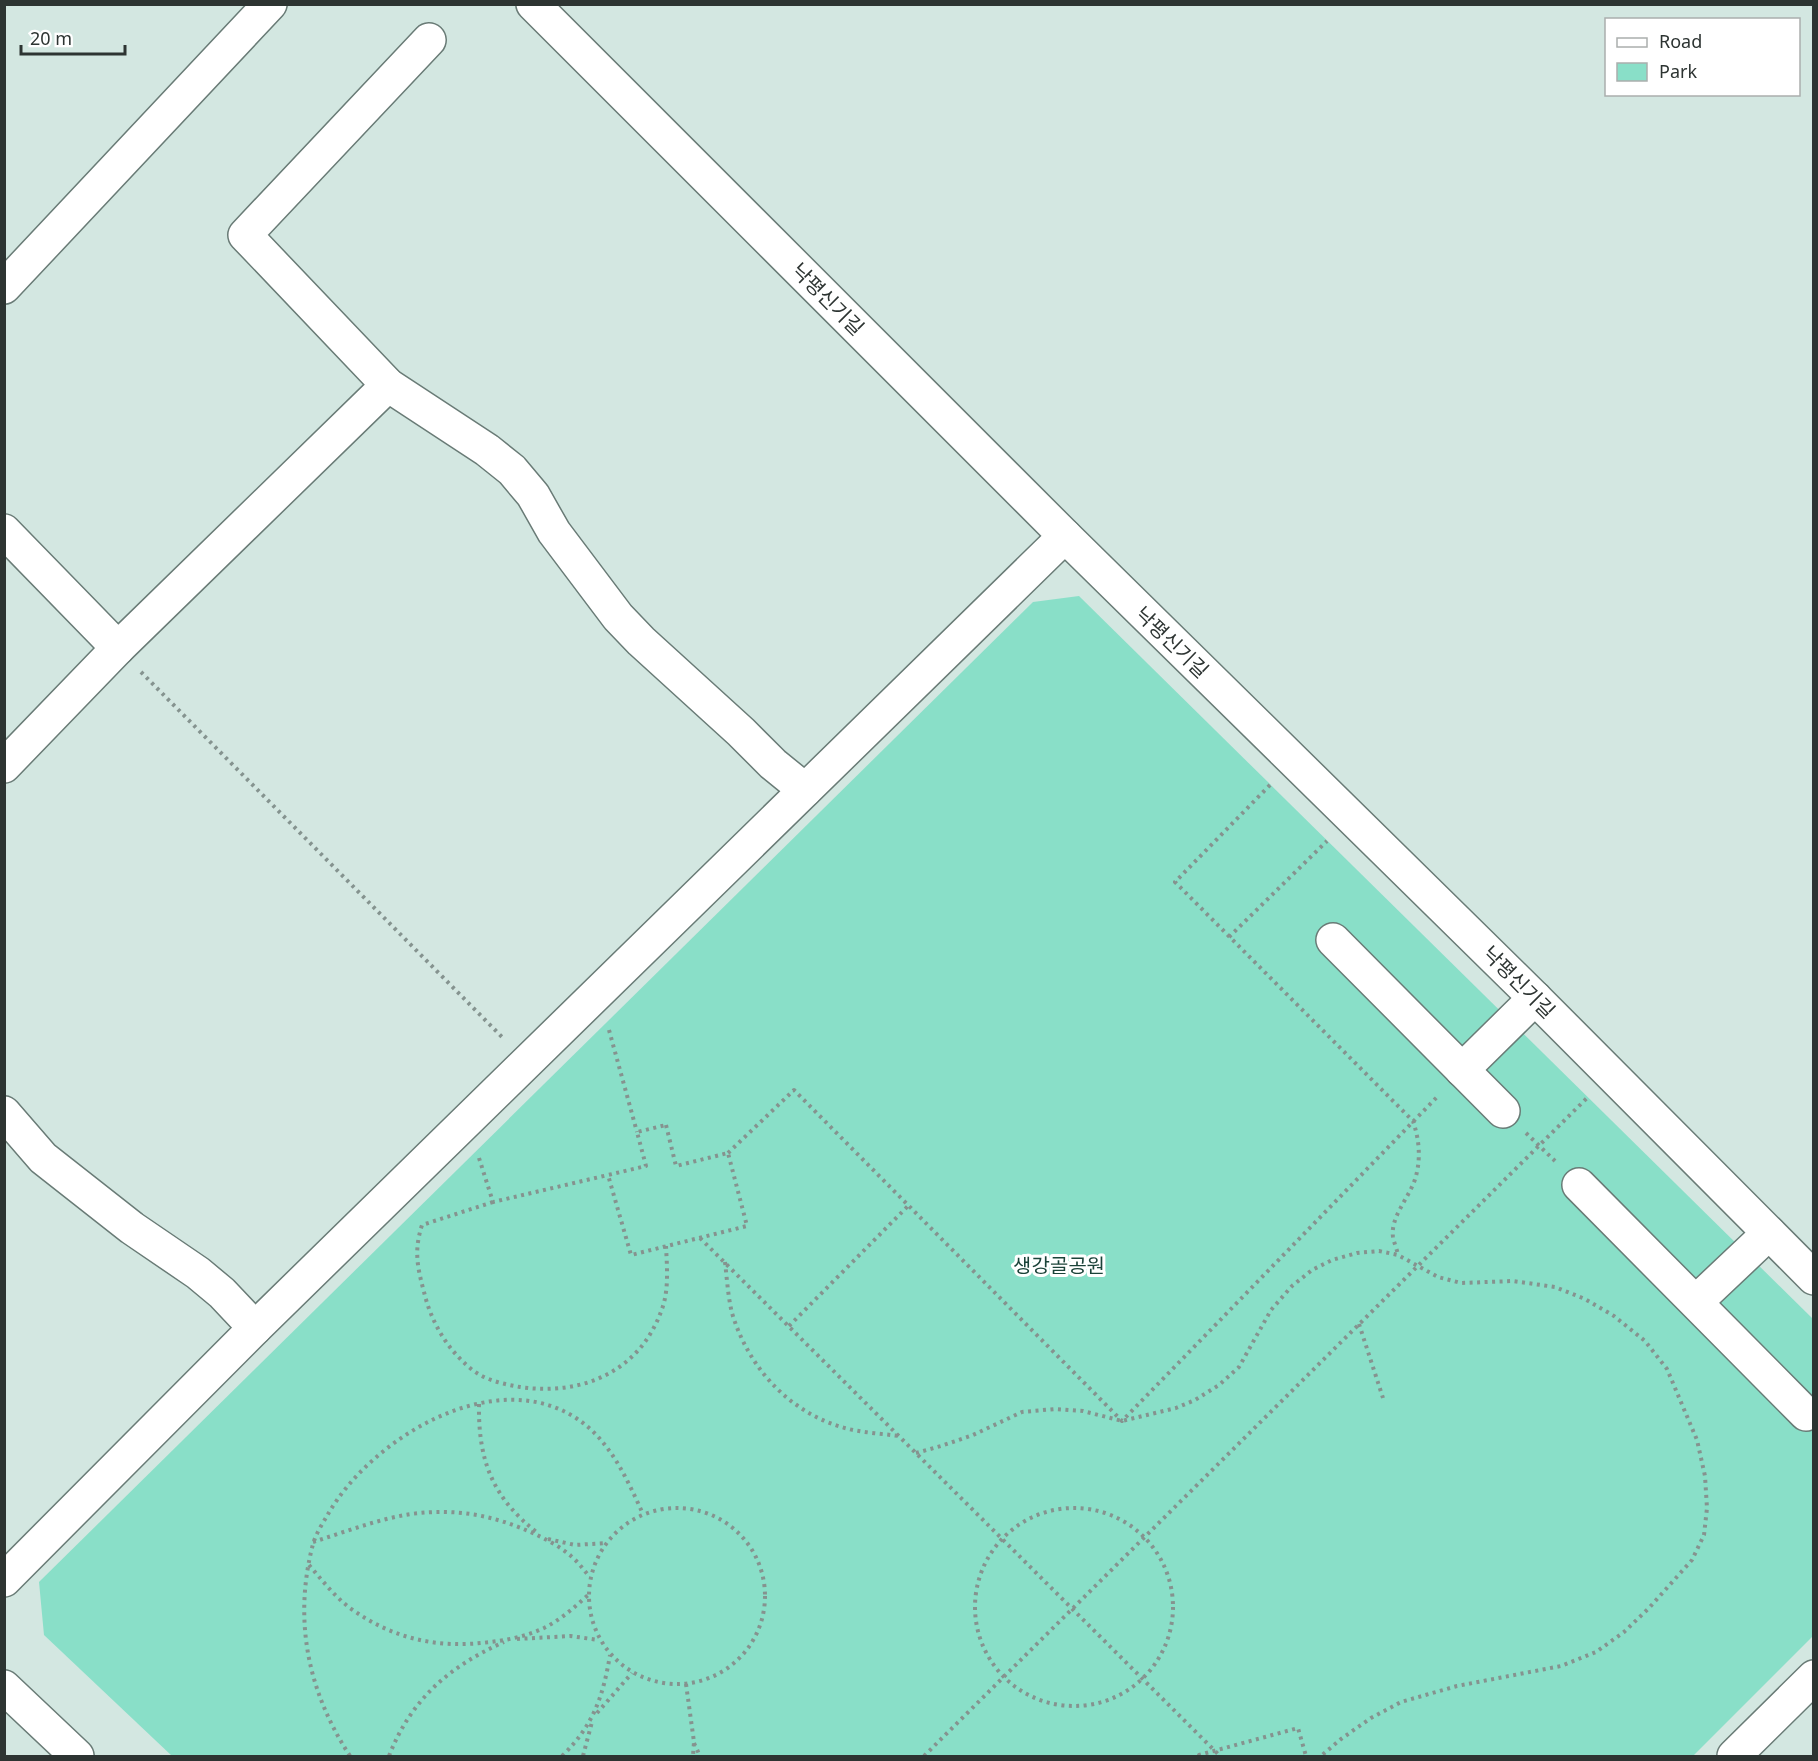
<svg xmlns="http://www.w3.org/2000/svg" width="1818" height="1761" viewBox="0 0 1818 1761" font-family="'Noto Sans','Noto Sans KR',sans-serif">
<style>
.park{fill:#89dfc8}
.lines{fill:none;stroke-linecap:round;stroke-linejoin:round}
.minor-casing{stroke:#697b76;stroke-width:36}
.path{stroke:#85938f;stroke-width:4;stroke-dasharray:3 4.5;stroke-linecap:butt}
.minor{stroke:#fff;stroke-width:33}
.labels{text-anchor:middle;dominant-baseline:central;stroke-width:6;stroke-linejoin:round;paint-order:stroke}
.street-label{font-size:20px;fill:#2d3432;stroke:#fff}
.park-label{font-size:20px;fill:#1b4339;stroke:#fff}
</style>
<rect width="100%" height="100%" fill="#d3e7e1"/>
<path class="park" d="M1079,596L1813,1319V1636L1693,1756H172L44,1635L39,1582L1033,602Z"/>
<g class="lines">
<g class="minor-casing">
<g id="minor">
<path d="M533,4L1065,536L1535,998L1814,1278"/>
<path d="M429,40L245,235L388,385L487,450L512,470L533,495L554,532L618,617L641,641L741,732L773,764L805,790"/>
<path d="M4,287L270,4"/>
<path d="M4,531L118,648"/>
<path d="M4,766L118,648L388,385"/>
<path d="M1333,940L1503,1111"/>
<path d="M1462,1070L1535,998"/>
<path d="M4,1113L43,1158L132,1228L198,1273L222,1293L255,1328"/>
<path d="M1579,1185L1806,1414"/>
<path d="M1696,1302L1769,1233"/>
<path d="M4,1580L255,1328L1065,536"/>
<path d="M4,1687L77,1756"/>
<path d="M1734,1756L1814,1677"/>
</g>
</g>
<g class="path">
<path d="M141,672L503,1038"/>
<path d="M1270,785L1175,882L1413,1121C1419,1139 1421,1157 1416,1176C1411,1196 1390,1216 1393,1237C1394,1243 1397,1249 1398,1255"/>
<path d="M1229,937L1327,841"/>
<path d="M609,1030L637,1132"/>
<path d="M666,1125L676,1166L728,1153L747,1226L631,1255L608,1175L646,1166L637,1132Z"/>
<path d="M1526,1133L1555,1161"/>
<path d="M728,1153L794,1090L1122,1421L1439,1095"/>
<path d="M479,1158L493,1202L608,1175"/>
<path d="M493,1202L422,1225C414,1250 417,1266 424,1292C431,1321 446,1348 470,1368C484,1380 503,1384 520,1387C582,1396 640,1372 662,1309C669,1290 667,1267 666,1246"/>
<path d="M700,1238L1220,1756"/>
<path d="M725,1262C727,1279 728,1297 732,1313C749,1370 793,1417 853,1430C868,1433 884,1434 899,1436"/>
<path d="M1359,1324L1383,1398"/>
<path d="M789,1326L909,1205"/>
<path d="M479,1404C478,1461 493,1499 539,1534"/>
<path d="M916,1453L941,1446L973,1435L1022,1412L1055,1409L1083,1411L1122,1421L1176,1408L1195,1400L1219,1385L1239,1367L1271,1310L1292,1286L1312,1270L1332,1260L1357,1253L1379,1251L1398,1255L1438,1277L1461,1283L1513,1281L1555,1287L1585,1299L1614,1316L1645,1341L1667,1369L1697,1440L1705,1476L1707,1508L1704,1535L1692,1560L1649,1608L1624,1632L1596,1652L1561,1666L1457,1686L1401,1702L1371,1718L1341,1739L1321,1756"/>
<circle cx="677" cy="1596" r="88"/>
<circle cx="1074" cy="1607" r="99"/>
<path d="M548,1539L575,1545L606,1543"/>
<path d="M313,1542C345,1532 378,1519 411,1514C457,1508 493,1515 535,1534C547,1540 561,1547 571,1556C578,1562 583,1569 589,1576"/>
<path d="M309,1565C322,1580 334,1596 350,1608C393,1639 438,1649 490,1642C508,1640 527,1636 544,1628C560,1620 574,1608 588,1595"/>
<path d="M517,1639L570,1636L599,1640"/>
<path d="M686,1684L694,1742L693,1756"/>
<path d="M597,1713L632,1673"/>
<path d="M694,1743L700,1756"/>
<path d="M350,1756C308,1692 293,1620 313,1544C316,1534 322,1524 327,1516C369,1440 492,1364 576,1418C610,1440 627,1479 643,1514"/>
<path d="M389,1756C411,1699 450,1666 504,1642"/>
<path d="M562,1756C593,1726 603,1697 610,1655"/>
<path d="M583,1756L592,1722"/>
<path d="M924,1756L1587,1098"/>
<path d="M1199,1756V1755L1298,1728L1306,1756"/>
</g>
<use href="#minor" class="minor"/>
</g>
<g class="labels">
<g class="street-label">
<text transform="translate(828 299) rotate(45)">낙평신기길</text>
<text transform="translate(1172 642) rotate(44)">낙평신기길</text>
<text transform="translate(1519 982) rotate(45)">낙평신기길</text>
</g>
<g class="park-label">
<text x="1059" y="1265">생강골공원</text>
</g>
</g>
<rect width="1818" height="1761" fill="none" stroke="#2d3432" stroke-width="12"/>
<rect x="1605" y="18" width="195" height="78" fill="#ffffff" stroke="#abaead" stroke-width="1.5"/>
<rect x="1617" y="38" width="30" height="9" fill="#ffffff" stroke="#abaead" stroke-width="1.5"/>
<text x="1659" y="48" font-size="18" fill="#2d3432">Road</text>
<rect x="1617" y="63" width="30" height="18" fill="#89dfc8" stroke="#abaead" stroke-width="1.5"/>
<text x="1659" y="78" font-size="18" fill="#2d3432">Park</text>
<path d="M21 45v9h104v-9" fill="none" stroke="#2d3432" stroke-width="3"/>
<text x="30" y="45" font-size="18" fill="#2d3432" stroke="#ffffff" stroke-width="4.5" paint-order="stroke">20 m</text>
</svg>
